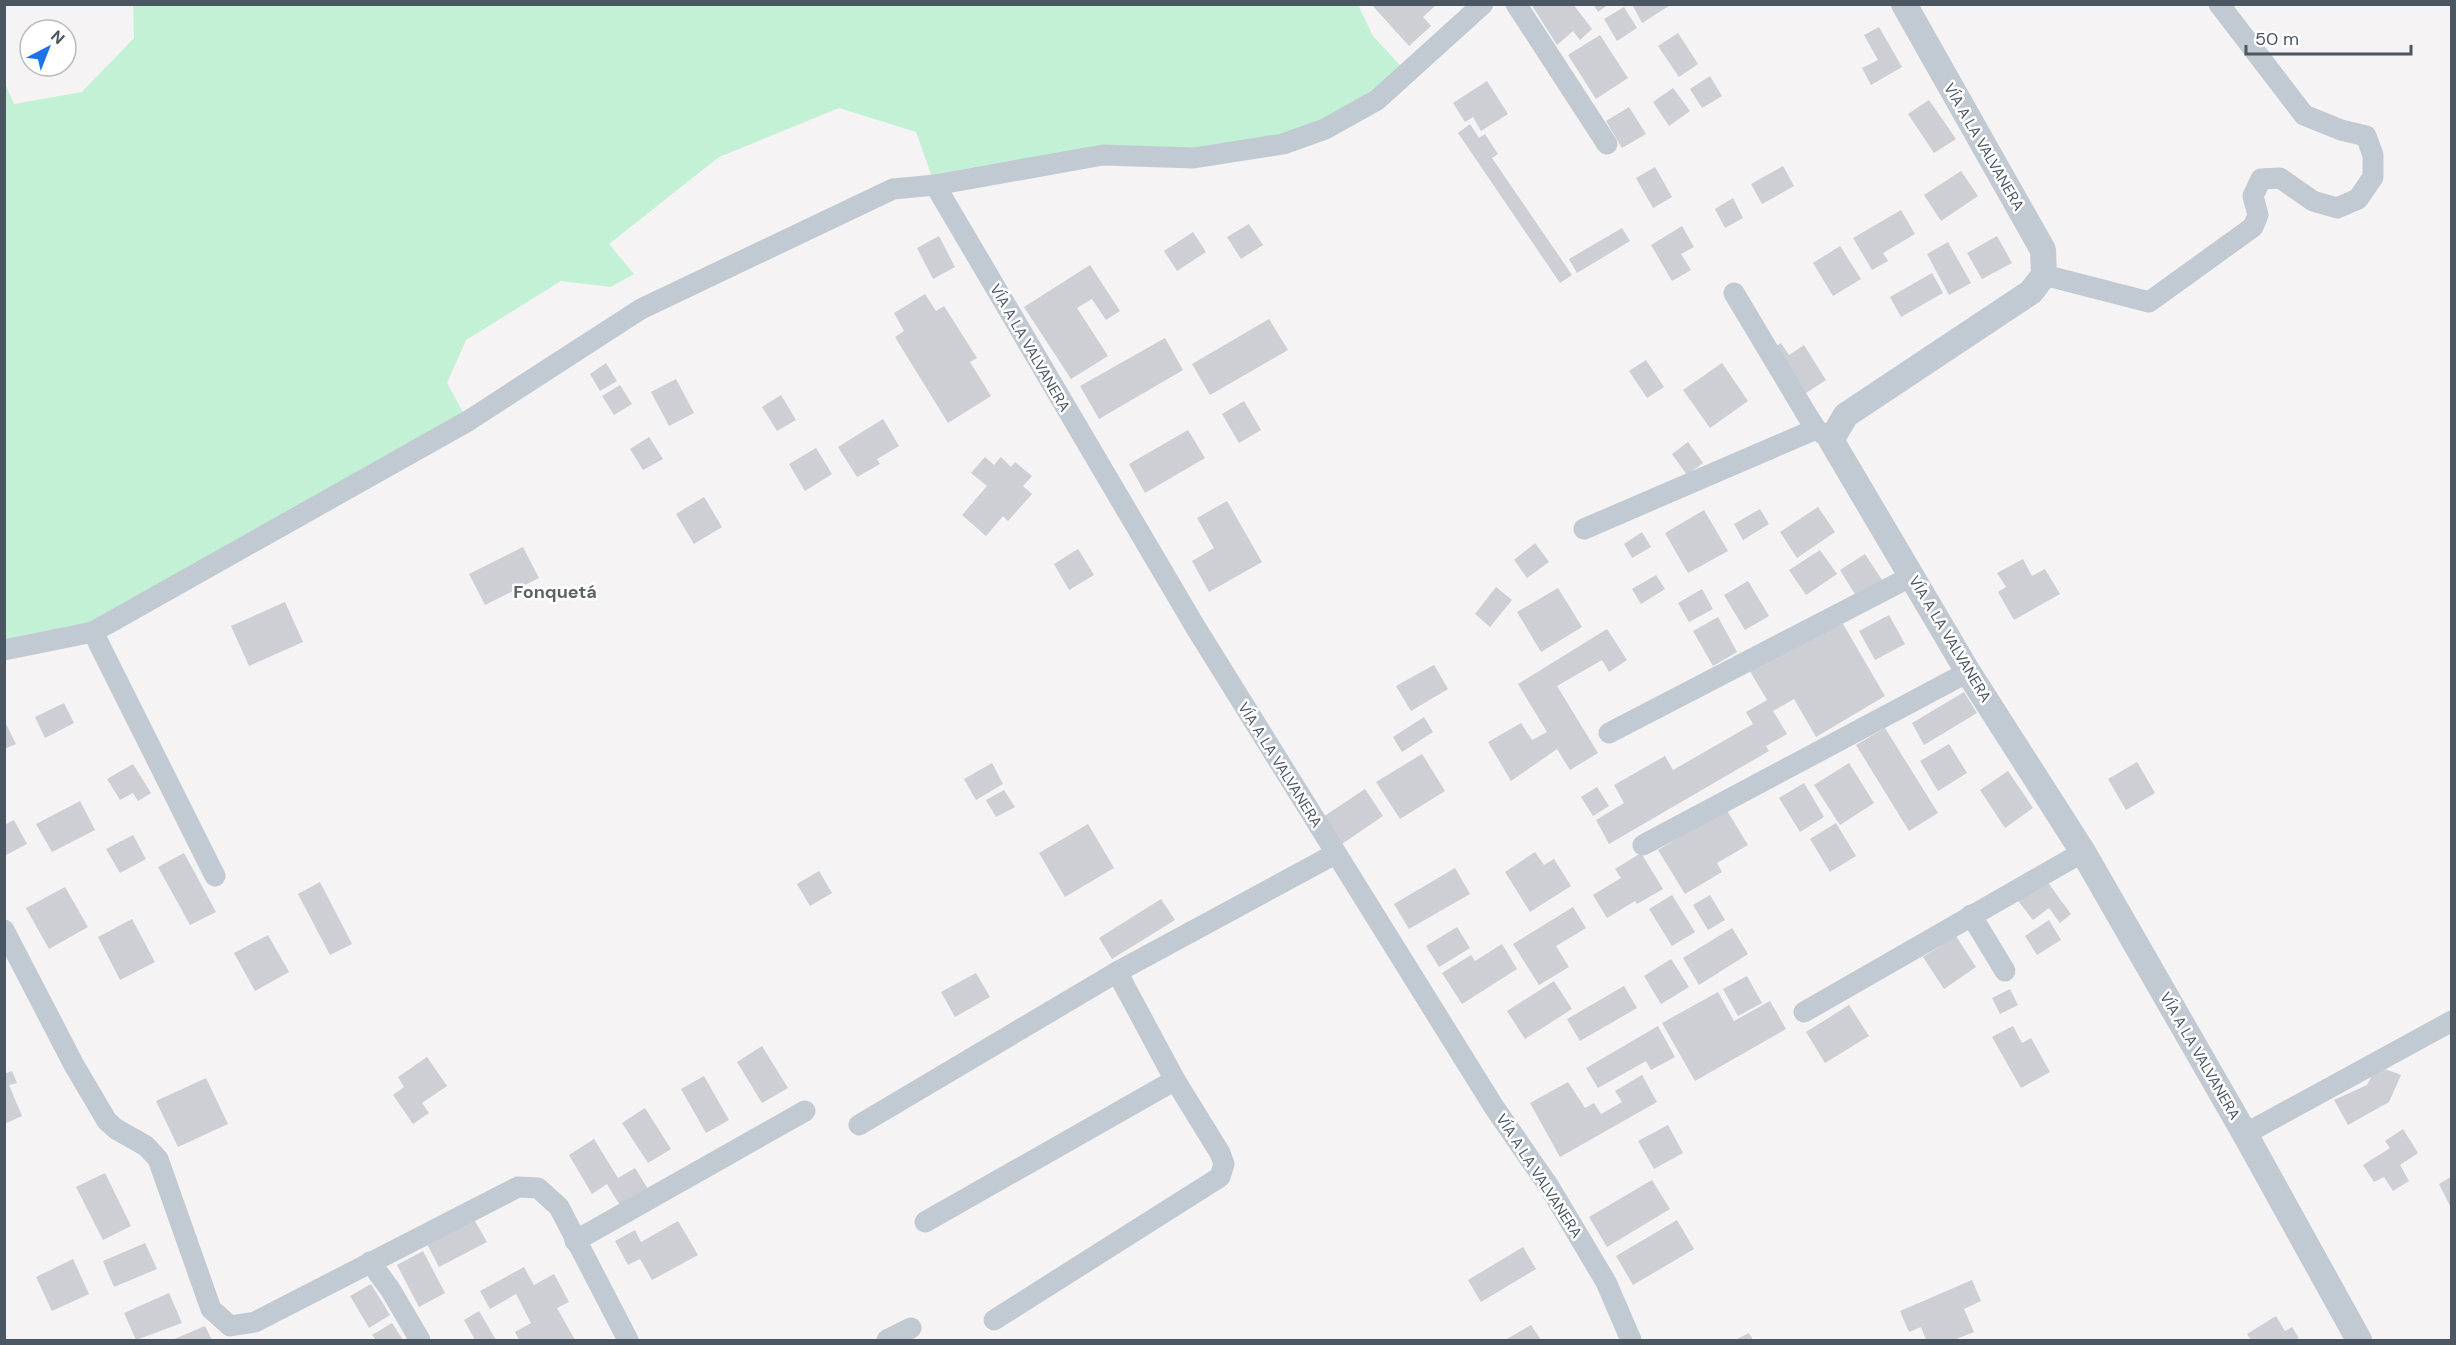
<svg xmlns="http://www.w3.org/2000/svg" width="2456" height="1345" viewBox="0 0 2456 1345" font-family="'DM Sans',sans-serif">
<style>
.green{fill:#c3f1d5}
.building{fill:#cdcfd5}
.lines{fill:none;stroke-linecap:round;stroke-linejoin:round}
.minor{stroke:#c1cad2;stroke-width:21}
.tertiary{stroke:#c1cad2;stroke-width:26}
.labels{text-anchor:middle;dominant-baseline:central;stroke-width:5;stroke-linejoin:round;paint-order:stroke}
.street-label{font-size:15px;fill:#4a5661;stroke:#fff}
.quarter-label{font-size:18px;font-weight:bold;fill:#5f6368;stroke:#fff}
</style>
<rect width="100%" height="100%" fill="#f5f3f3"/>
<path class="green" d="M133,4L1358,5L1373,36L1408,74L1283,144L1103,155L935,185L916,132L839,108L719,157L609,244L634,274L611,287L561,281L466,340L447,383L468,421L93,632L5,650L4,81L14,104L82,92L134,38Z"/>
<g class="building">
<path d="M1371,4H1437L1423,17L1431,26L1409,46Z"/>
<path d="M1531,4H1573L1592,29L1580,40L1573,31L1557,45Z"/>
<path d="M1593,4H1609L1598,12Z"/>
<path d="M1632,4H1672L1642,23Z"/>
<path d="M1624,7L1637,28L1617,41L1604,19Z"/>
<path d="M1879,27L1902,67L1871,85L1862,68L1878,60L1864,35Z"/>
<path d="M1678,33L1698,64L1679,77L1658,46Z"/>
<path d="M1600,35L1628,78L1596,99L1568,55Z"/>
<path d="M1710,76L1722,96L1702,108L1690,89Z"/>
<path d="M1487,81L1508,114L1481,131L1473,117L1465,122L1453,103Z"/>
<path d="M1673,88L1690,111L1669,126L1653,102Z"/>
<path d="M1929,100L1956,139L1934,153L1908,114Z"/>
<path d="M1629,107L1646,134L1622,148L1606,121Z"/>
<path d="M1470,124L1479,138L1485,134L1498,154L1492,158L1572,275L1560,283L1458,133Z"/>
<path d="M1783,166L1794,186L1762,204L1751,184Z"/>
<path d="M1655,167L1672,197L1653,208L1636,178Z"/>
<path d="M1961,171L1978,196L1941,221L1924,195Z"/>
<path d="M1733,198L1743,218L1725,228L1715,209Z"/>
<path d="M1901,210L1915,234L1883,253L1888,261L1872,270L1853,238Z"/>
<path d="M1249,224L1263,245L1241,259L1227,237Z"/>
<path d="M1682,226L1694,247L1681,254L1691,270L1672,281L1651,245Z"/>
<path d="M1622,228L1630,241L1577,273L1569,259Z"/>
<path d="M1193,232L1206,252L1177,271L1164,251Z"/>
<path d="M939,236L955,267L933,279L917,248Z"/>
<path d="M1997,236L2012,263L1982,279L1967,253Z"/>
<path d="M1948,242L1971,283L1949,295L1927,254Z"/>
<path d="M1840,246L1861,279L1833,296L1813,263Z"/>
<path d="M1090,265L1120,311L1106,320L1092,299L1077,308L1108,356L1071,379L1024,307Z"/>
<path d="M1932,273L1943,293L1901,317L1890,297Z"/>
<path d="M925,294L936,311L944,306L977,358L970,362L991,396L948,423L895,337L904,331L894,313Z"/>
<path d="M1269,319L1288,350L1210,395L1192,364Z"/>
<path d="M1165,338L1183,370L1099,419L1080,386Z"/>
<path d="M1781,343L1789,355L1804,345L1826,380L1800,397L1770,350Z"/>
<path d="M1646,360L1664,387L1647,398L1629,371Z"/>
<path d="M606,363L617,381L600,391L590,374Z"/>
<path d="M1722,363L1748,401L1710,428L1683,390Z"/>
<path d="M676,379L694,413L669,426L651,392Z"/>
<path d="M620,385L632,404L614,415L602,396Z"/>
<path d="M781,395L796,420L777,431L762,407Z"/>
<path d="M1244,401L1261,430L1239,443L1222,414Z"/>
<path d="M883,419L899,446L877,459L880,464L857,477L838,447Z"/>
<path d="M1188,430L1205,458L1145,493L1129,464Z"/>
<path d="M649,437L663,459L643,470L630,449Z"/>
<path d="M1688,442L1703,463L1687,475L1672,454Z"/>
<path d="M816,448L832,474L805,491L789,464Z"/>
<path d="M985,457L994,465L1001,457L1011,467L1015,462L1032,476L1023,486L1032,494L1008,521L1003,516L986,536L962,515L987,486L971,473Z"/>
<path d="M704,497L722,527L694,544L676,514Z"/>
<path d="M1227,501L1262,562L1209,592L1192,561L1214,548L1197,518Z"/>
<path d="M1818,507L1835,532L1797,558L1780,532Z"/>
<path d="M1760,509L1769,524L1743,540L1734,524Z"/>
<path d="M1704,510L1728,551L1688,573L1665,533Z"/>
<path d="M1642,532L1651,547L1632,558L1624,544Z"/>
<path d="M1535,543L1549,562L1527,578L1514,560Z"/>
<path d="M523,547L539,578L485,605L469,574Z"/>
<path d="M1078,549L1094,575L1069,590L1054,564Z"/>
<path d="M1820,550L1837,574L1806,595L1789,570Z"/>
<path d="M1865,554L1882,580L1856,596L1840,570Z"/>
<path d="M2023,559L2032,576L2045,569L2060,594L2014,620L1998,592L2006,587L1997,573Z"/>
<path d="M1656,575L1665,589L1641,604L1632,589Z"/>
<path d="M1748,581L1769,616L1745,630L1724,595Z"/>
<path d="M1496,587L1512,600L1490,627L1475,614Z"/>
<path d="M1558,588L1582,627L1541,652L1517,612Z"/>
<path d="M1702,589L1713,609L1689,622L1678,603Z"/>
<path d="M285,602L303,642L249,666L231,626Z"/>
<path d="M1889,615L1905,644L1875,660L1859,631Z"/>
<path d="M1718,617L1737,652L1713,666L1693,631Z"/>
<path d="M1839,617L1885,696L1816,737L1794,699L1773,711L1787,734L1766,746L1769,751L1609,844L1596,820L1624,803L1614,785L1665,756L1673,770L1753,724L1746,712L1767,700L1748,668Z"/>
<path d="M1607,629L1627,660L1609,672L1602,660L1557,686L1598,753L1570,770L1557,749L1511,781L1488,742L1521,723L1532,740L1547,732L1518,684Z"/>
<path d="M1434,665L1448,689L1411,711L1396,686Z"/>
<path d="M1964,692L1977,713L1924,745L1912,723Z"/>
<path d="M64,703L74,723L45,738L35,717Z"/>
<path d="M1424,717L1433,732L1402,752L1393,737Z"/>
<path d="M4,720L16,744L4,749Z"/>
<path d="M1885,728L1938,813L1909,831L1856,745Z"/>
<path d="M1949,744L1967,773L1938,791L1920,761Z"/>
<path d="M1422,754L1445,791L1400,819L1376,782Z"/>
<path d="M2137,762L2155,793L2126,810L2108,779Z"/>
<path d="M992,763L1003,784L976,800L964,779Z"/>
<path d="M1849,763L1874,803L1840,825L1814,785Z"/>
<path d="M133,764L151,793L138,801L133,793L120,800L107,779Z"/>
<path d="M2008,771L2033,808L2005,828L1980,790Z"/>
<path d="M1804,783L1824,817L1800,832L1779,798Z"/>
<path d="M1597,787L1609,806L1593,816L1581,797Z"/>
<path d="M1365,789L1383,816L1342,844L1323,817Z"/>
<path d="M1004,790L1015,807L996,817L986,800Z"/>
<path d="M80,801L95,830L52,852L36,824Z"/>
<path d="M1726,809L1748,845L1717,863L1722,872L1685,894L1658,850Z"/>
<path d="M14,820L27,844L4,856V825Z"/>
<path d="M1836,823L1856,856L1830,872L1810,839Z"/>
<path d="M1088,824L1114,868L1065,897L1039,853Z"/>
<path d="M133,835L146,859L120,873L106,849Z"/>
<path d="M1535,852L1544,865L1554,859L1571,886L1530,912L1505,872Z"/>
<path d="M184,853L216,912L190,925L158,867Z"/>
<path d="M1641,853L1663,889L1637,904L1635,901L1607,918L1593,895L1621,878L1615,869Z"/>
<path d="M1455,868L1470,894L1409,929L1394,904Z"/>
<path d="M819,871L832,893L810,906L797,884Z"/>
<path d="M2043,876L2071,914L2060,923L2049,908L2033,920L2015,897Z"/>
<path d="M320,882L352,944L330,955L298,894Z"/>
<path d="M65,887L88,927L49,949L26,908Z"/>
<path d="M1672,895L1695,932L1672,946L1649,909Z"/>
<path d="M1710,895L1725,920L1708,930L1693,905Z"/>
<path d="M1161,899L1175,920L1112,959L1099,938Z"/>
<path d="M1573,907L1586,928L1556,946L1569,967L1539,985L1513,944Z"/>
<path d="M132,919L155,962L120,980L98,937Z"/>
<path d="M2049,920L2061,940L2037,955L2025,936Z"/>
<path d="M1457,927L1470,948L1439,967L1426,946Z"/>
<path d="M1732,928L1748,954L1699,985L1683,958Z"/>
<path d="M268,935L289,972L255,991L234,953Z"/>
<path d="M1956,936L1976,967L1944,989L1923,957Z"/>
<path d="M1502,944L1517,969L1462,1004L1442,973L1471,955L1475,961Z"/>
<path d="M1671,959L1689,987L1661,1004L1644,976Z"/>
<path d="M976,973L990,997L955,1017L941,992Z"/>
<path d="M1747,976L1762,1003L1738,1016L1723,989Z"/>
<path d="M1554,981L1572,1009L1525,1039L1507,1011Z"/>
<path d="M1624,986L1637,1008L1580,1041L1567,1019Z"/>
<path d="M2010,989L2018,1005L2000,1014L1992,998Z"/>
<path d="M1718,992L1734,1021L1770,1001L1786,1029L1695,1081L1662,1023Z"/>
<path d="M1849,1005L1869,1036L1825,1063L1806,1032Z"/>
<path d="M1658,1026L1675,1057L1651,1070L1646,1061L1598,1088L1586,1068Z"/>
<path d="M2013,1026L2022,1043L2031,1038L2050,1072L2021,1088L1992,1037Z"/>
<path d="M762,1046L788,1088L762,1103L737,1062Z"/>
<path d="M427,1057L447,1086L422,1103L429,1113L413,1124L393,1095L404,1087L398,1077Z"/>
<path d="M2377,1066L2401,1075L2389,1102L2348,1125L2334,1100L2367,1085Z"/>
<path d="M12,1071L17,1083L9,1085L22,1116L4,1124V1074Z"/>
<path d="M1642,1075L1657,1102L1560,1157L1530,1103L1568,1082L1585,1108L1594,1103L1601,1114L1622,1102L1615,1091Z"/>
<path d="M704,1076L729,1120L706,1133L681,1089Z"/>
<path d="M206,1078L228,1124L178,1147L156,1101Z"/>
<path d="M645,1108L671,1149L648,1163L622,1123Z"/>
<path d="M1668,1125L1683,1153L1654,1169L1638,1141Z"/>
<path d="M2403,1129L2418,1153L2400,1165L2409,1181L2393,1191L2384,1177L2374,1182L2363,1165L2390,1148L2385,1141Z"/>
<path d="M594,1139L618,1178L635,1168L648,1189L621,1207L607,1184L592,1194L569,1155Z"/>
<path d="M105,1173L131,1226L103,1240L76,1187Z"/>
<path d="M2451,1177V1208L2439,1184Z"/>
<path d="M1652,1180L1670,1209L1607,1247L1589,1217Z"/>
<path d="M472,1216L487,1242L439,1267L425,1240Z"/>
<path d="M1677,1220L1694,1249L1633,1285L1616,1256Z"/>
<path d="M678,1221L698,1255L652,1280L640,1259L628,1265L615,1241L635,1230L641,1242Z"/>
<path d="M145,1243L157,1269L114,1287L103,1261Z"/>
<path d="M1523,1247L1536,1269L1481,1302L1468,1280Z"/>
<path d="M423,1251L445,1293L419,1307L397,1265Z"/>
<path d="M73,1259L89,1294L52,1311L36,1277Z"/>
<path d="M524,1267L534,1285L554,1274L569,1302L557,1308L575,1340H519L515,1332L531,1323L516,1294L490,1309L480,1291Z"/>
<path d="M1972,1280L1981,1301L1964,1309L1974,1332L1954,1340H1926L1921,1327L1909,1332L1900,1311Z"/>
<path d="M371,1284L390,1315L369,1328L350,1296Z"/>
<path d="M169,1293L182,1323L136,1340L124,1313Z"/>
<path d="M479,1311L496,1340H475L464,1320Z"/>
<path d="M2276,1316L2285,1331L2292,1327L2299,1338L2294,1340H2251L2247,1334Z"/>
<path d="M392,1323L403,1340H376L372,1335Z"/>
<path d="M1531,1325L1541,1340H1505Z"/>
<path d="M205,1326L212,1340H172Z"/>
<path d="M1749,1333L1753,1340H1735Z"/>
</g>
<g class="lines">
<g class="minor">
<path d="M1516,4L1607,144"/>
<path d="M935,185L1196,628L1494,1107L1550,1188L1606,1282L1631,1340"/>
<path d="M2044,275L2149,302L2253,227L2258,215L2253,196L2261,179L2280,178L2313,201L2337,208L2358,199L2373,177V155L2366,136L2341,130L2304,115L2219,4"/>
<path d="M1734,293L1807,415L1816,429L1826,436"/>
<path d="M1584,529L1816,429"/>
<path d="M93,632L215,876"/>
<path d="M4,650L93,632L468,421L641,309L893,189L935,185L1103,155L1194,158L1283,144L1325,129L1377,100L1483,4"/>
<path d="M1609,733L1912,576"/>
<path d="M1643,845L1968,672"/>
<path d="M1971,915L2005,971"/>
<path d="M4,930L74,1065L107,1121L116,1129L146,1146L158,1159L211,1309L230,1326L255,1322L518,1187L538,1188L559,1207L628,1340"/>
<path d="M1804,1012L2083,852"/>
<path d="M859,1125L1117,972L1335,854"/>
<path d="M2245,1134L2452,1021"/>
<path d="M925,1222L1175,1080"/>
<path d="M575,1241L805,1111"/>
<path d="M370,1262L390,1289L420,1340"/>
<path d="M994,1320L1220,1177L1224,1164L1220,1153L1175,1080L1117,972"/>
<path d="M887,1340L911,1328"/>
</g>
<path class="tertiary" d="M1904,4L2043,250L2044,275L2031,292L1846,415L1831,440L1968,672L2083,852L2245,1134L2359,1340"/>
</g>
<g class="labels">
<g class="street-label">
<text transform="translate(1984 147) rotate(60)">VÍA A LA VALVANERA</text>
<text transform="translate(1030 348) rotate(60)">VÍA A LA VALVANERA</text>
<text transform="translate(1950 639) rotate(59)">VÍA A LA VALVANERA</text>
<text transform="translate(1280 765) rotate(58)">VÍA A LA VALVANERA</text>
<text transform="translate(2200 1056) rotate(60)">VÍA A LA VALVANERA</text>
<text transform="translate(1539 1176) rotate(57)">VÍA A LA VALVANERA</text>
</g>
<g class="quarter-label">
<text x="555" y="592">Fonquetá</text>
</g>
</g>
<rect width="2456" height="1345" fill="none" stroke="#4a5661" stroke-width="12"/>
<g transform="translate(48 48) rotate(42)"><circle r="28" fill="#ffffff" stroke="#b7bbc0" stroke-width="1.5"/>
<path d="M0-4.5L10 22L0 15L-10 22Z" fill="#1a73e8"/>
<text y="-9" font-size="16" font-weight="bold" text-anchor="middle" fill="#4a5661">N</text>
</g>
<path d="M2246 45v9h165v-9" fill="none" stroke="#4a5661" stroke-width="3"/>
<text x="2255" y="45" font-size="18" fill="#4a5661" stroke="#ffffff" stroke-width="4.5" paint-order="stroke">50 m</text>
</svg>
